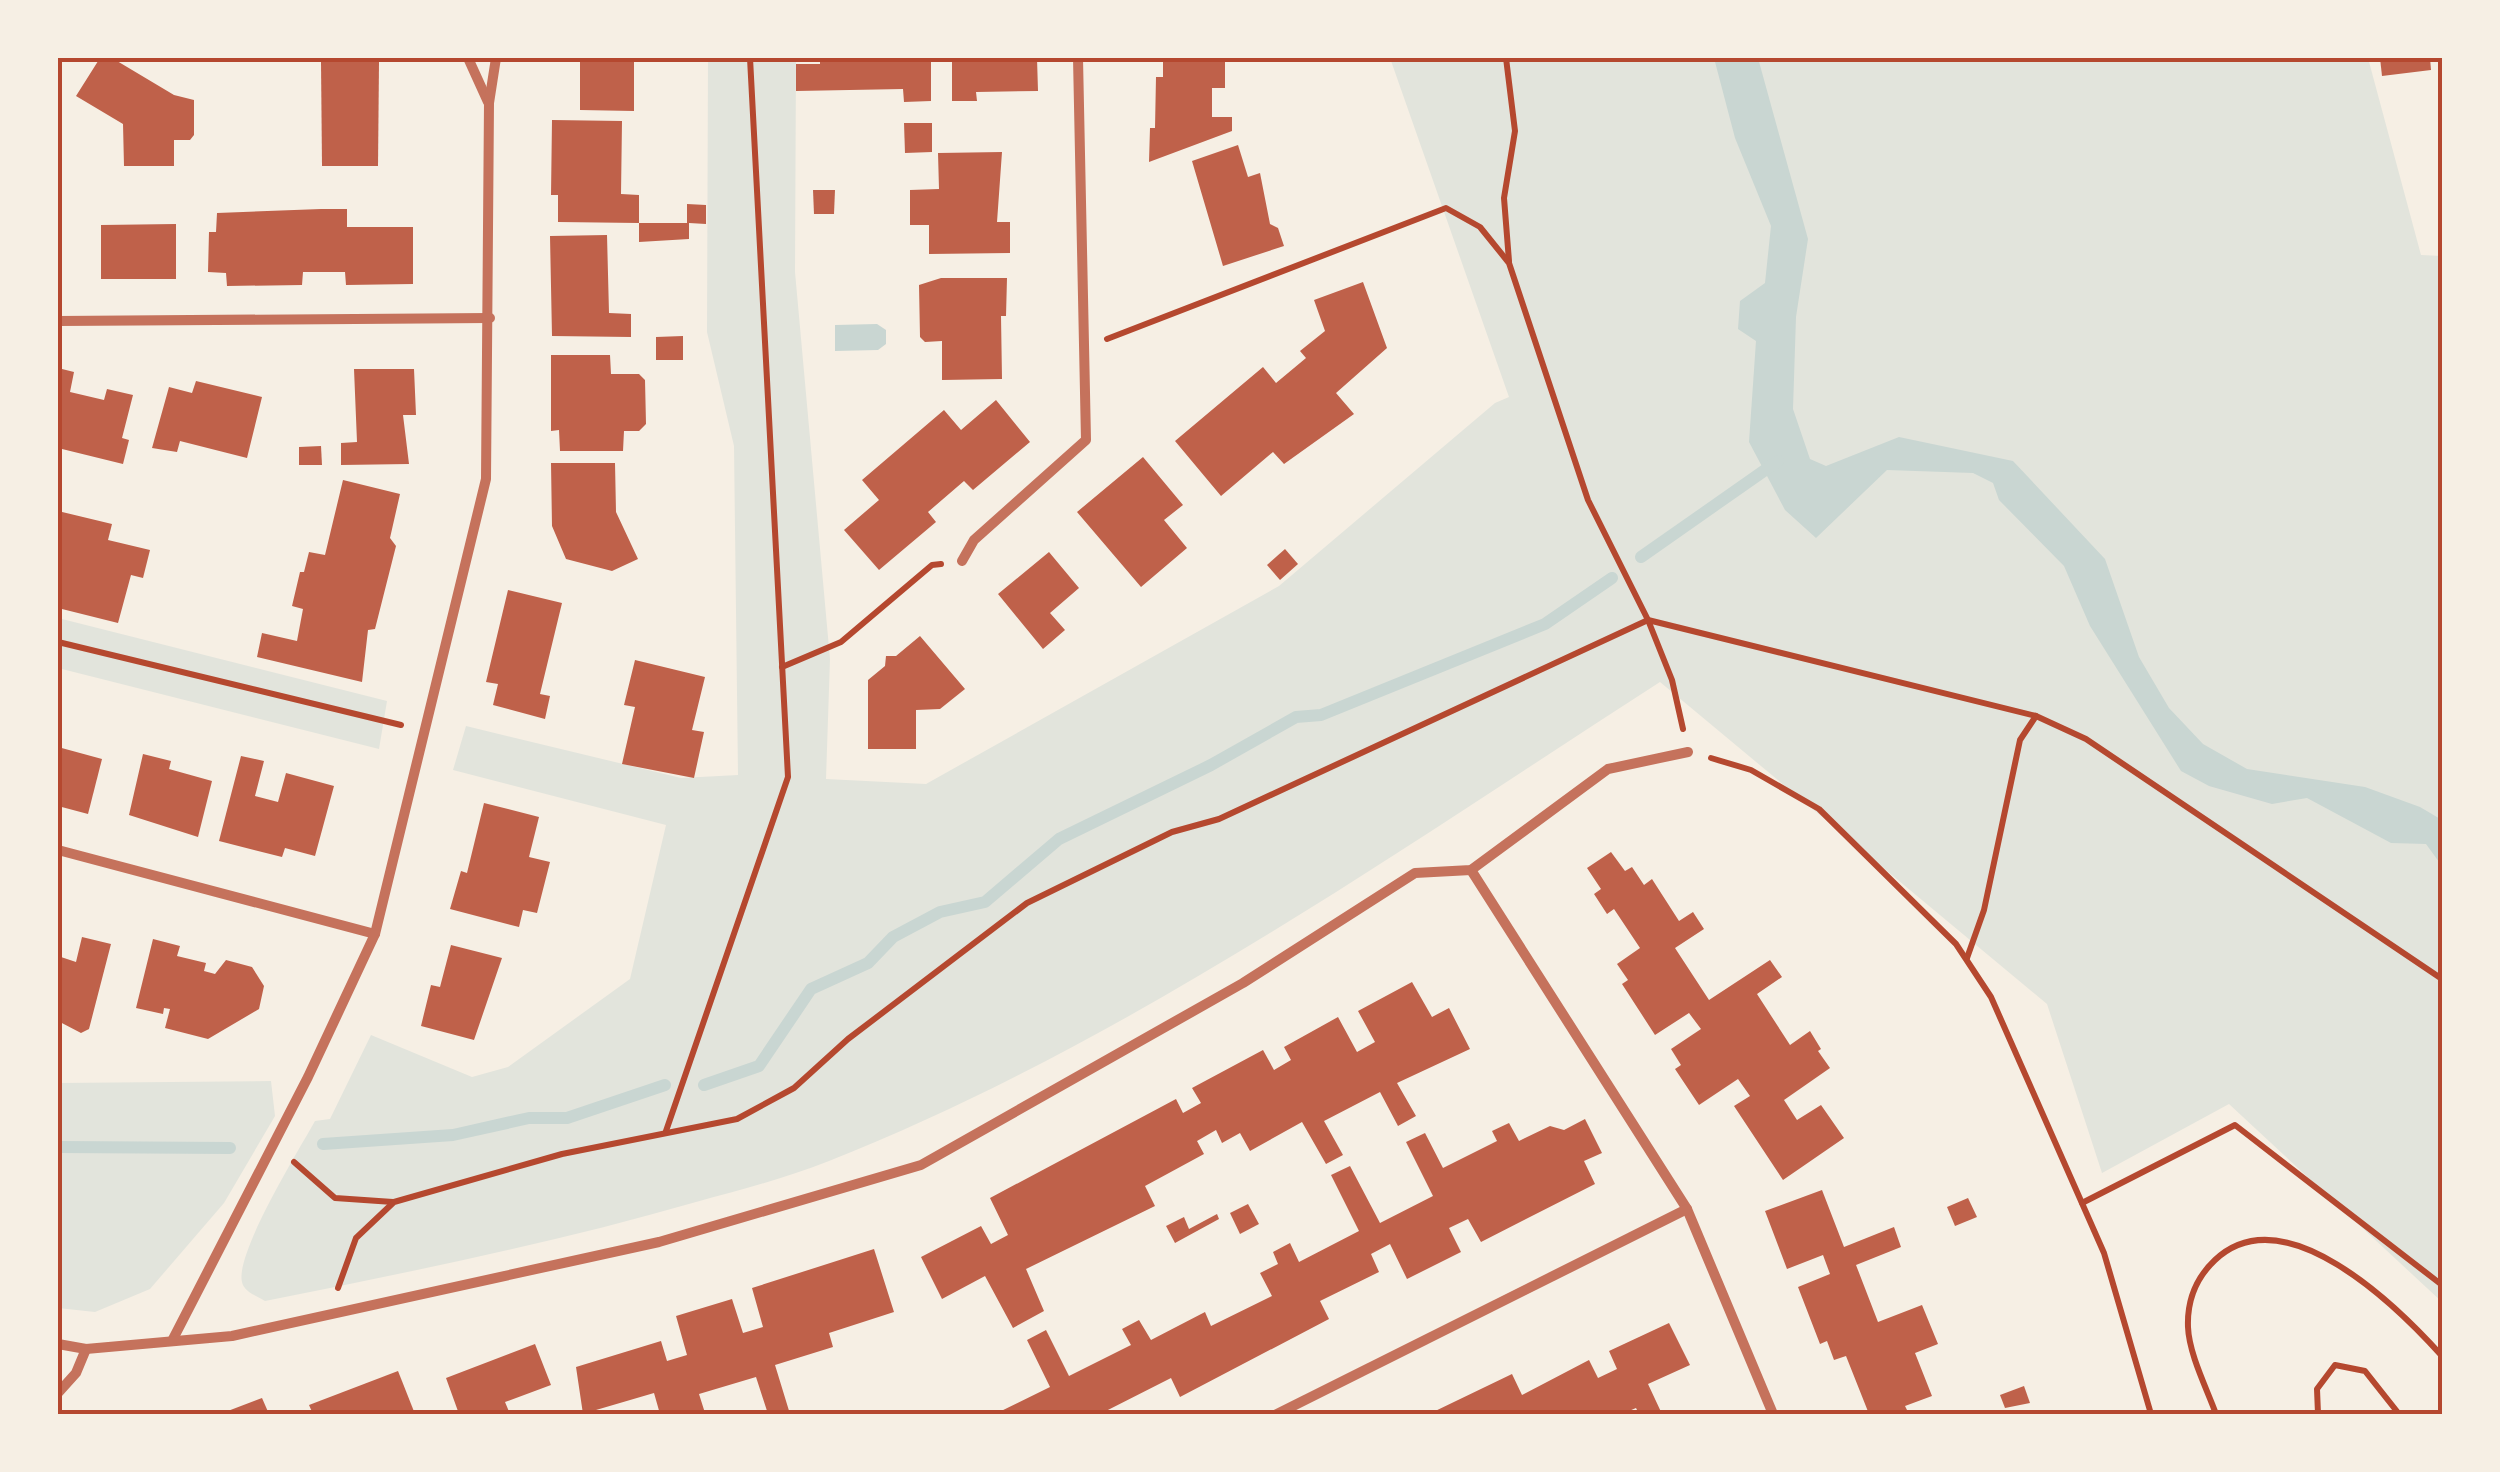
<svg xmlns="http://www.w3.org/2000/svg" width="2500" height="1472" viewBox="0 0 2500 1472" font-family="Helvetica,sans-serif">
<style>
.green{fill:#e2e4dc}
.water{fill:#c9d6d2}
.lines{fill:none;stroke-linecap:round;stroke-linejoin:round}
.stream{stroke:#c9d6d2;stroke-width:12}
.building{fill:#bf614a}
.path{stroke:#b5482f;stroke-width:6}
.minor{stroke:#c5725c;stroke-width:10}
.neatline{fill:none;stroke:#b5482f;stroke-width:4}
</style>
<rect width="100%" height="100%" fill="#f6efe4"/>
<g class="green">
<path d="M708,58H796L795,272L830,659L826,779L926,784L1279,586L1495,403L1509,397L1390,58H2368L2421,255L2442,256V1302L2229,1104L2102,1173L2047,1004L1660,682C1393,854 1126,1043 829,1161C786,1178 740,1190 696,1202C554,1243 410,1272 265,1301C257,1296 244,1292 242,1282C235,1253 299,1150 315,1121L330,1119L371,1035L472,1077L508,1067L630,979L666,825L453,770L466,726L681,778L738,775L734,446L707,332Z"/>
<path d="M58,618L387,701L379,749L58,668Z"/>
<path d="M271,1081L275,1116L224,1203L150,1289L95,1312L58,1308V1083Z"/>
</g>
<g class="water">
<path d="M1714,58H1758L1808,239L1796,317L1793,409L1810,459L1826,466L1899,437L2013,461L2105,559L2139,657L2169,708L2203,744L2247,769L2365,787L2420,807L2442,820V866L2426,844L2391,843L2307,798L2272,804L2209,786L2181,771L2090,626L2064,566L1999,500L1993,483L1973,473L1887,470L1816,538L1785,510L1749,442L1756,341L1738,329L1740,301L1765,283L1771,226L1735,138Z"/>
<path d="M877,324L886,330V344L878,350L835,351V325Z"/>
</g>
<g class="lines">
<g class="stream">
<path d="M1641,557L1778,461"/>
<path d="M704,1085L759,1066L811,989L868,963L893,937L940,912L985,902L1059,839L1211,765L1296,717L1321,715L1545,624L1612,578"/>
<path d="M323,1144L453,1135L529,1118H567L665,1085"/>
<path d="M58,1147L230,1148"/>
</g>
</g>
<g class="building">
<path d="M100,58H112L174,95L194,100V135L190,140H174V166H124L123,124L76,96Z"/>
<path d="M580,58H634V111L580,110Z"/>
<path d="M820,58H931V101L904,102L903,89L796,91V64H820Z"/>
<path d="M952,58H1037L1038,91L976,92L977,101H952Z"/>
<path d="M1163,58H1225V88H1212V117H1232V131L1149,162L1150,128H1155L1156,77H1163Z"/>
<path d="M2380,58H2430L2431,70L2382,76Z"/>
<path d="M321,62H379L378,166H322Z"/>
<path d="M552,120L622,121L621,194L639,195V223H687V204L706,205V224L689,223V239L639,242V223L558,222V195H551Z"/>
<path d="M904,123H932V152L905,153Z"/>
<path d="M1238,145L1248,177L1260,173L1270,224L1278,228L1284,246L1223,266L1192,161Z"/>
<path d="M1002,152L997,222H1010V253L929,254V225H910V190L939,189L938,153Z"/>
<path d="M813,190H835L834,214H814Z"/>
<path d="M321,209H347V227H413V284L346,285L345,272H303L302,285L227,286L226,273L208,272L209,232H216L217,213Z"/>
<path d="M176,224V279H101V225Z"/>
<path d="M607,235L609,313L631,314V337L552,336L550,236Z"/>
<path d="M941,278H1007L1006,316H1001L1002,379L942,380V341L925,342L920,337L919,285Z"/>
<path d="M1363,282L1387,348L1336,393L1354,414L1284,464L1273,452L1221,496L1175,441L1263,367L1276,383L1306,358L1300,351L1325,331L1314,300Z"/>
<path d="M683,336V360H656V337Z"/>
<path d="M551,355H610L611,374H639L645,380L646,424L639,431H624L623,451H560L559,430L551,431Z"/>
<path d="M58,368L74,372L70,392L104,400L107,389L133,395L122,438L129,440L123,464L58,448Z"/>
<path d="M354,369H414L416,415H403L409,464L341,465V443L357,442Z"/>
<path d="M196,381L262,397L247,458L180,441L177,452L152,448L169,387L192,393Z"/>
<path d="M996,400L1030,442L973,490L964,481L928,512L936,522L879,570L844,530L879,500L862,480L944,410L961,430Z"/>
<path d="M321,446L322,465H299V447Z"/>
<path d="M1143,457L1183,505L1164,520L1187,548L1141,587L1077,512Z"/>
<path d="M551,463H615L616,512L638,559L612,571L566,559L552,526Z"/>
<path d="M343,480L400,494L390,538L396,546L375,629L368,630L362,682L257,657L262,633L297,641L303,609L292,606L300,572H304L309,552L325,555Z"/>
<path d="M58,511L112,524L108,540L150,550L143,578L131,575L118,623L58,608Z"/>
<path d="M1285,549L1298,564L1280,580L1267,565Z"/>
<path d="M1049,552L1079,588L1050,613L1065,630L1043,649L998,594Z"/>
<path d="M508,590L562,603L540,694L550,696L545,719L493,705L498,684L486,682Z"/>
<path d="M920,636L965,689L940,709L916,710V749H868V680L885,666L886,656H896Z"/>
<path d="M635,660L705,677L692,730L704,732L694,778L622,764L635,707L624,705Z"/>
<path d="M58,747L102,759L88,814L58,806Z"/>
<path d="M143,754L171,761L169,769L212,781L198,837L129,815Z"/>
<path d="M241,756L264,761L255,796L278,802L286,773L334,786L315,856L285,848L282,857L219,841Z"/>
<path d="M484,803L539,817L529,857L550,862L537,913L523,910L519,927L450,909L461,871L467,873Z"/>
<path d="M1611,852L1625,871L1632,867L1644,885L1652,879L1679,921L1693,912L1704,929L1675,948L1709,1000L1770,960L1782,977L1757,994L1790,1045L1810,1031L1821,1049L1818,1051L1830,1068L1784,1100L1797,1120L1821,1105L1844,1138L1783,1180L1734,1106L1750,1096L1738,1079L1699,1105L1675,1069L1681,1065L1671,1049L1701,1029L1689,1013L1655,1035L1622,984L1628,980L1617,964L1640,948L1614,909L1607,914L1594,894L1601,889L1587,868Z"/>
<path d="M82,937L111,944L89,1029L81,1033L58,1021V956L76,962Z"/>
<path d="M153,939L180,946L177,956L206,963L204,971L215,974L226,960L252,967L264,986L259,1009L208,1039L165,1028L170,1009L164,1008L163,1014L136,1008Z"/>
<path d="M451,945L502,958L474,1040L421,1026L431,985L440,987Z"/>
<path d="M1412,982L1432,1017L1449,1008L1470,1049L1397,1083L1416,1116L1398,1126L1380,1092L1324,1121L1343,1155L1326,1164L1302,1122L1250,1151L1240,1133L1222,1143L1216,1130L1197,1141L1204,1154L1145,1186L1155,1206L1026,1269L1044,1311L1013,1328L985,1276L942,1299L921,1257L981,1226L991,1244L1008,1235L990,1198L1176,1099L1183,1113L1201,1103L1192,1088L1263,1050L1274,1070L1291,1060L1284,1047L1338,1017L1357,1052L1375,1042L1358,1011Z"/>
<path d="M1585,1119L1602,1153L1584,1161L1595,1184L1481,1242L1468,1219L1449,1228L1461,1252L1407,1279L1390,1244L1371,1254L1379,1272L1320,1301L1329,1319L1180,1397L1171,1378L1100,1414H995L1050,1387L1027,1340L1046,1330L1069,1376L1131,1345L1122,1329L1139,1320L1151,1340L1205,1312L1211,1326L1272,1296L1260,1273L1278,1264L1273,1252L1290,1243L1299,1262L1359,1231L1331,1175L1350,1166L1380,1223L1433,1196L1406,1142L1425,1133L1443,1168L1497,1141L1492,1131L1509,1123L1519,1141L1550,1126L1564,1130Z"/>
<path d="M1822,1190L1844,1247L1894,1227L1901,1247L1856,1265L1878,1322L1922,1305L1938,1344L1915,1353L1932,1396L1905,1406L1909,1414H1869L1846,1356L1834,1360L1827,1341L1820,1344L1798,1287L1830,1274L1823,1255L1787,1269L1765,1211Z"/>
<path d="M1968,1198L1977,1217L1955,1226L1947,1207Z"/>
<path d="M1248,1204L1259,1224L1240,1234L1230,1213Z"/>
<path d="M1217,1214L1219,1219L1175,1243L1166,1226L1184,1217L1189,1229Z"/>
<path d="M874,1249L894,1312L829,1333L833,1347L775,1365L790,1414H768L756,1377L699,1394L705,1413L700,1414H660L654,1393L596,1410L598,1414H583L576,1367L661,1341L667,1361L687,1355L676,1316L732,1299L743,1333L763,1327L752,1288Z"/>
<path d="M1669,1323L1690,1365L1648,1384L1662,1414H1639L1636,1408L1622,1414H1429L1512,1374L1522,1395L1589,1360L1598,1378L1617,1369L1609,1351Z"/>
<path d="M535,1344L551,1385L505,1402L510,1414H459L446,1378Z"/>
<path d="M398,1371L415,1414H313L309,1405Z"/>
<path d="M2024,1386L2030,1403L2005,1408L2000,1395Z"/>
<path d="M262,1398L269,1414H220Z"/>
</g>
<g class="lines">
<g class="path">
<path d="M1506,58L1515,131L1504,198L1509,261"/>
<path d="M1107,339L1446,208L1480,227L1509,263L1588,500L1648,620L1672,680L1683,729"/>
<path d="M58,642L401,725"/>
<path d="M782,667L841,642L932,565L941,564"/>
<path d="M1711,758L1751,770L1819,809L1956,944L1991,997L2104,1253L2151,1414"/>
<path d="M1967,958L1984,910L2020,740L2036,716"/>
<path d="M666,1131L788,777L750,58"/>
<path d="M294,1162L335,1198L393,1202"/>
<path d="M2082,1203L2235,1125L2442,1285"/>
<path d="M338,1288L356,1238L394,1202L562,1154L737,1119L794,1088L848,1039L1027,903L1172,832L1219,819L1648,620L2036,716L2086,739L2442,979"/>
<path d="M2216,1414C2207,1389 2189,1354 2188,1327C2187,1300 2196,1278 2215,1260C2284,1195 2396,1305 2442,1356"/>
<path d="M2318,1414L2317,1389L2335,1365L2365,1371L2399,1414"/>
</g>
<g class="minor">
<path d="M468,58L488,102"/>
<path d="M58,321L490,318"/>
<path d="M962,561L974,540L1086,440L1078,58"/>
<path d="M58,850L375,934"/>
<path d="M1471,870L1687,1209L1773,1414"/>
<path d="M173,1339L308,1077L375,934L486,479L489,103L496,58"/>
<path d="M58,1344L86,1349L232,1336L659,1242L921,1165L1243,983L1415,873L1471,870L1608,769L1688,752"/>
<path d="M58,1393L76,1373L86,1349"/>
<path d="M1277,1414L1687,1209"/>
</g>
</g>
<rect width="2500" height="1472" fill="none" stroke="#f6efe4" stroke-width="120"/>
<rect x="60" y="60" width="2380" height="1352" class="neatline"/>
</svg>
